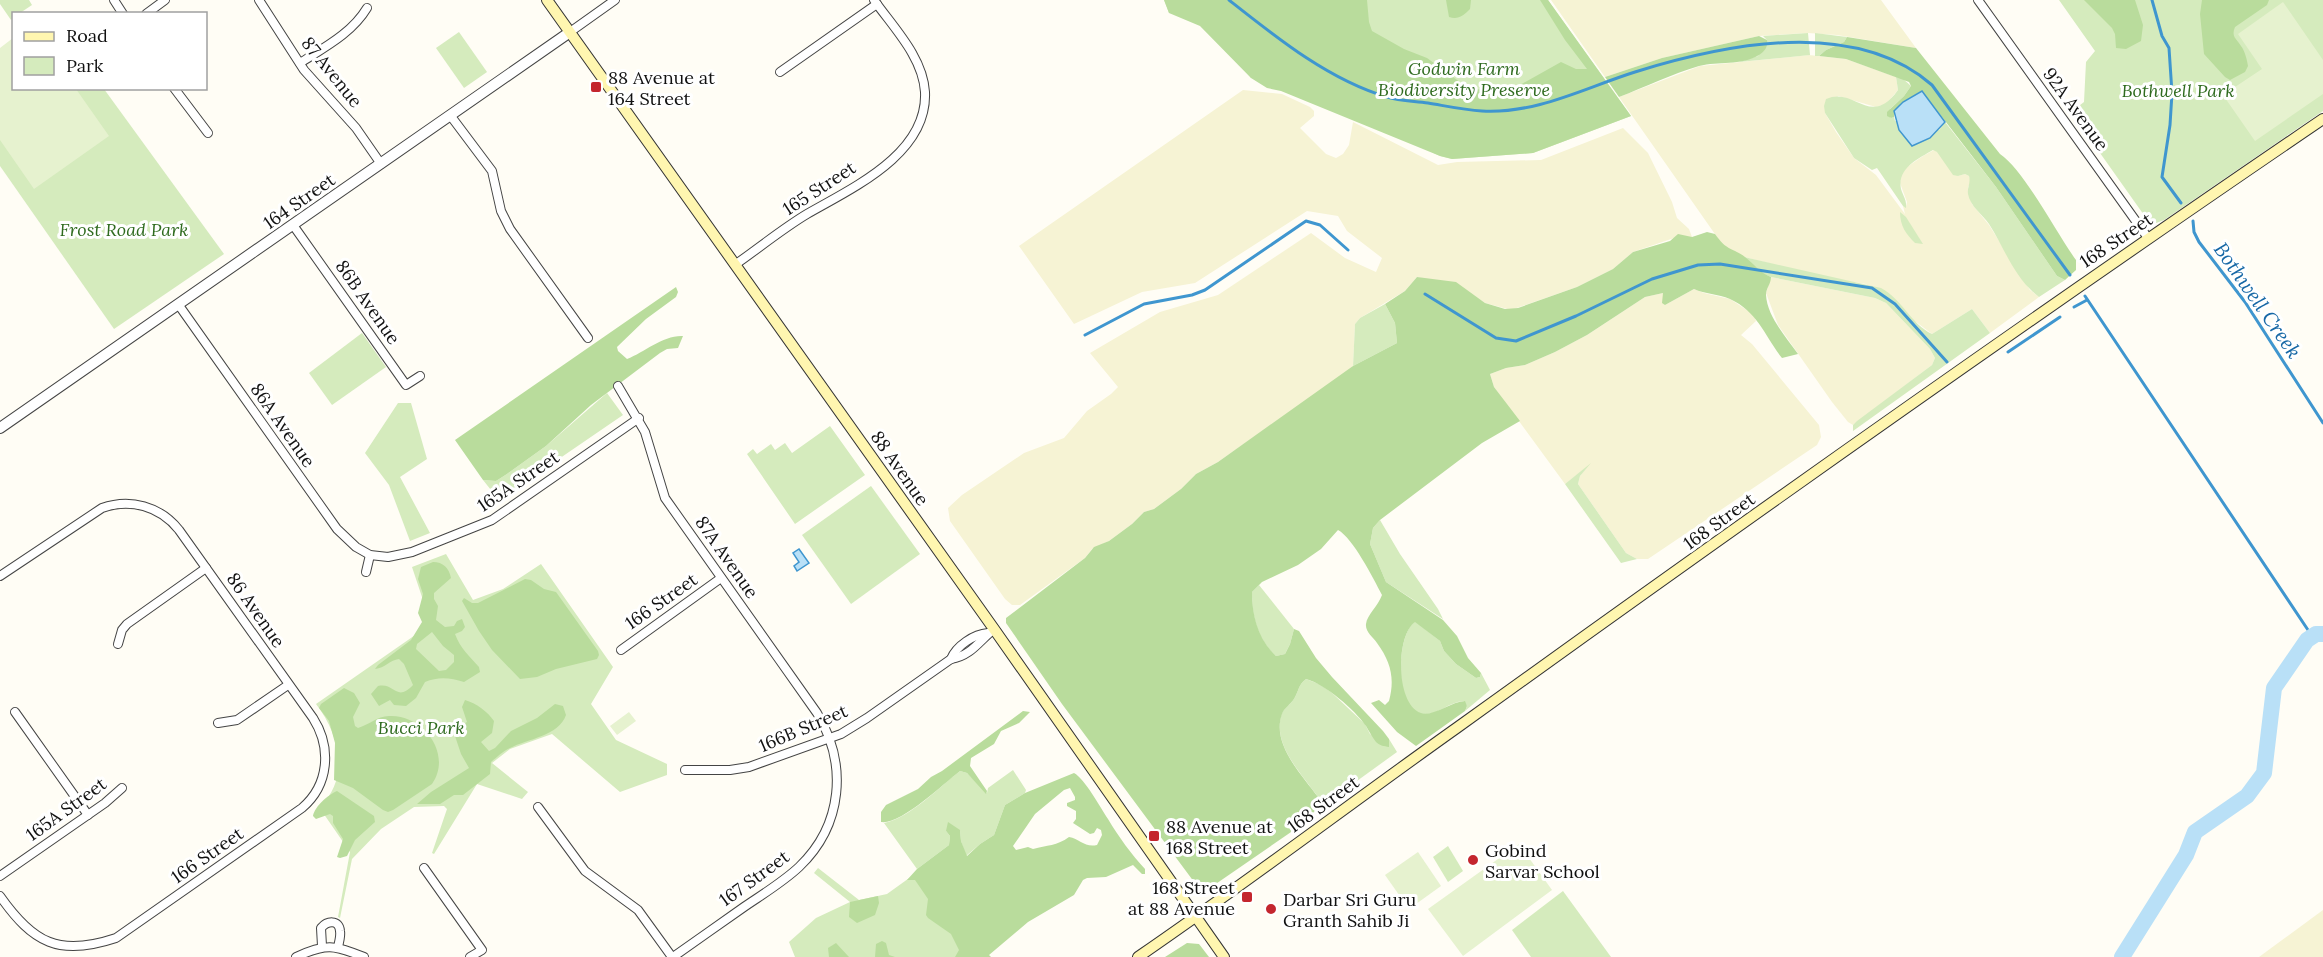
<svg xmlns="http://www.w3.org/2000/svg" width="2323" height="957" viewBox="0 0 2323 957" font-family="Lora,serif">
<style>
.farmland{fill:#f6f3d4}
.green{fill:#d5ebbd}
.forest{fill:#b9dc9c;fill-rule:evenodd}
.pitch{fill:#e6f2cf}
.water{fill:#b9e0f7;stroke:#3f96cf;stroke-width:1.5}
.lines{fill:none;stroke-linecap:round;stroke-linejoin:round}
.stream{stroke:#3f96cf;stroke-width:3}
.river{stroke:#b9e0f7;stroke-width:16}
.minor-casing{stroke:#444;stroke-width:10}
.tertiary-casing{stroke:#444;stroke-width:12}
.secondary-casing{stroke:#333;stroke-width:12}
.minor{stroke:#fff;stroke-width:8}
.tertiary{stroke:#fff;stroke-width:10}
.secondary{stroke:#fff6b0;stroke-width:10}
.poi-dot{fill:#c4262e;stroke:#fff;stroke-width:2}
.labels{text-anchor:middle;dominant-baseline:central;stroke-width:6;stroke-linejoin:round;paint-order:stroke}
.park-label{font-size:18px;font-style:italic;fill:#2f6b1f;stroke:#fff}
.street-label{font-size:18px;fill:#111;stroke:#fff}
.poi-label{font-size:18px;fill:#111;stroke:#fff;text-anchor:start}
.water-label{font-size:20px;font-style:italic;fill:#1768a6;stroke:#fff}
</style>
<rect width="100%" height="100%" fill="#fffdf5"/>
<g class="farmland">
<path d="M1551,0H1881L1916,48L1837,35L1808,33L1759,36L1662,58L1605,77Z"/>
<path d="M1809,55L1846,59L1896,77L1898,90L1886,104L1876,107L1838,96L1825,113L1836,132L1854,158L1876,175L1905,214L1903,206L1906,207L1907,202L1900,183L1901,174L1907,167L1923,156L1934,150L1938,152L1958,176L1965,174L1969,176L1971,182L1968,187L1972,204L1989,225L2030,290L2039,297L1990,333L1972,309L1932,334L1866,284L1823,277L1744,257L1724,247L1619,97L1700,66Z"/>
<path d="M1243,90L1282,94L1310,107L1314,111V116L1300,128L1326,154L1336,158L1343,154L1349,145L1353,122L1438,165L1457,162L1541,160L1623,128L1648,153L1672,202L1677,218L1689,229L1692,237L1674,238L1633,252L1613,269L1577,287L1511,310L1485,303L1464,289L1417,277L1405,291L1360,318L1355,324L1353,366L1345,373L1218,462L1196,474L1181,489L1154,509L1144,512L1132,524L1109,541L1092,549L1085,558L1020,605H1012L1005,599L950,521L948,508L962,495L1024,453L1064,438L1087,411L1111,394L1118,387L1090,353L1160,312L1218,295L1311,233L1345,258L1376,272L1382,258L1347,231L1338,216L1307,211L1195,283L1142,292L1074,324L1019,246Z"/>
<path d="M1771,277L1875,298L1886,303L1930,349L1935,358L1932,365L1853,425L1848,422L1832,402L1778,325L1766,293Z"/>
<path d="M1694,289L1704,293L1730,299L1753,314L1756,321L1741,335L1752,344L1819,425L1821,437L1817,445L1648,559H1637L1626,553L1578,484L1580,476L1587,467L1565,484L1494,387L1490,374L1506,368L1525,365L1555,352L1587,335L1645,297L1663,293L1665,305Z"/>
<path d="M2323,910V957H2259L2278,943Z"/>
</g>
<g class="green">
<path d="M0,0H29L32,5L20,13L14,14L13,18L11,20L0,4Z"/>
<path d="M1164,0H1548L1631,116L1533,153L1452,159L1440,156L1263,69L1251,78L1206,16L1169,13Z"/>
<path d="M2059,0H2323V111L2164,220L2151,225L2071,112L2084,102L2086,62L2095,51Z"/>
<path d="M459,32L487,72L464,88L436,48Z"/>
<path d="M1808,33L1810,55L1739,62L1758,56L1767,40L1763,36Z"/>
<path d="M1815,33L1847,37L1844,42L1826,50L1819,56H1815Z"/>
<path d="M1896,77L1902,78L1911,86L1904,96L1890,109V118L1894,117L1895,121L1939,130L1945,122L1996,187L2057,276L2065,280L2039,297C2014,278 2005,249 1989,224C1982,214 1970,206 1968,194C1967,187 1971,183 1969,176L1965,174L1958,176L1953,175L1937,152L1933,150C1918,159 1897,168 1901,189C1903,196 1907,200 1906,208L1903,206L1877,168L1872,170L1854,158L1825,113L1824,106L1826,99C1855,86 1870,129 1898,90Z"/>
<path d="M15,89H104L224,254L114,329L0,166V99Z"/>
<path d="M1900,212L1906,217L1923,244L1915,243C1906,234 1900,226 1900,212Z"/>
<path d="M1744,257L1881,288C1902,299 1911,324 1932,334L1972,309L1990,333L1853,431V425L1857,421L1932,365L1935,358L1930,349L1886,303L1875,298L1771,277L1763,274Z"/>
<path d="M1385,304L1395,323L1397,343L1353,366L1355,324L1360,318Z"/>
<path d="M362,333L386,367L332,405L309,373Z"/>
<path d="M607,393L623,415L499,500L483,480L496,481L507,474L546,446Z"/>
<path d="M398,403H411L427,459L400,477L430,533L410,541L389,485L365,453Z"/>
<path d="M830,426L865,475L795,524L747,454L753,449L757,454L771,444L775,450L785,443L792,453Z"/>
<path d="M1591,463L1580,476L1578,484L1626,553L1637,559L1621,563L1565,484Z"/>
<path d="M871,486L920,554L851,604L802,535Z"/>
<path d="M1380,520L1400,554L1438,609L1443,619L1386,582L1370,544L1373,528Z"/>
<path d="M446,554L473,600L503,589L541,564L613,667L591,704L616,740L667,764V775L620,792L552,734L510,749L492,763L528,792L522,799L477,784L434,854L432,853L447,809L444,806L414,807L381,829L352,859L340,918L338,917L350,852L319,807C351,780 339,733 316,704L431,624L412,567Z"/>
<path d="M1259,585L1294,629L1290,644L1285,654L1276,656C1257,639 1252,616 1252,592Z"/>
<path d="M1415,621L1440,641L1444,651L1456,664L1476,678L1480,677L1481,673L1490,690L1465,711L1467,706L1464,701C1449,702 1437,715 1425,714C1393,713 1396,635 1415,621Z"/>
<path d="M1306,679L1319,684L1331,692L1365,724L1370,734L1389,746V739L1397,752L1314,812L1318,797C1302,774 1271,744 1282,713C1284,708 1291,704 1294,699C1299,691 1298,685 1306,679Z"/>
<path d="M1013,770L1026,790L1025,793L1005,805L994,835L980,844L966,856L961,841L960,830L946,831L950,836L949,845L917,869L884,823C910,818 939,787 960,771L967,773L987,793L988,788Z"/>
<path d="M1448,846L1463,871L1448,882L1433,857Z"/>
<path d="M818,868L859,900L887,894L919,871L981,957H795L789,942L816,918L850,902L814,873Z"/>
<path d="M1563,891L1611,957H1531L1512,930Z"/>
</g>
<g class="forest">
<path d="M1164,0H1367L1369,22L1372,31L1404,49L1427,58L1468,88L1499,92L1511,90L1561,62L1576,69H1587L1565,40L1540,0H1548L1631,116L1533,153L1452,159L1440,156L1281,91L1267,88L1251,78L1200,26L1169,13Z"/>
<path d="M1446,0H1471L1470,9C1463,16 1458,20 1449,17Z"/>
<path d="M2084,0H2135L2143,25L2141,41L2126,49L2116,48L2115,34L2112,28Z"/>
<path d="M2202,0H2269L2267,5L2235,27C2231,37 2236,38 2241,46C2245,51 2247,60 2248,66L2245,72L2230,80L2225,77L2204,54L2200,14Z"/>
<path d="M1759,36L1767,40C1768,47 1765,51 1759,55C1740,66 1719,61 1699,66C1672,74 1645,87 1619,97L1605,77L1662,58Z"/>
<path d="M1847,37L1916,48L2000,154C2024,170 2057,234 2076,260V270L2065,280L2057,276L1996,187L1922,91L1903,102L1894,111V117L1891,118L1887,116V112L1904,96L1911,86L1909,82L1846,59L1819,56L1826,50L1844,42Z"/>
<path d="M1707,232L1715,234C1728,252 1730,246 1745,257C1754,264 1760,273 1771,277C1771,284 1766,288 1766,295C1767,316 1786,337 1798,354L1782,358C1764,335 1758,312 1730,299C1718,294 1705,294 1694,289L1665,305L1662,303L1663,293L1645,297L1587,335L1555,352L1525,365L1506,368L1490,374L1494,387L1520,421L1482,443L1380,520L1373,528L1370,544L1386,582L1443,620L1457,636L1468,658L1481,673L1480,677L1476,678L1456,664L1444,651L1440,641L1415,622C1396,635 1395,704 1421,713C1433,717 1450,702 1465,701L1467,706L1465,711L1416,746L1397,732L1371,703L1379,700L1385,705L1389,701C1395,679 1391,662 1377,643C1373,637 1365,632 1366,624C1367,615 1378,606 1382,595C1373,578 1353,538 1338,530L1321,549L1298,565L1262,582L1252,592C1252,616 1258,639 1276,656L1285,654L1290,644L1294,629L1299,631L1316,658L1332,677L1383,731L1389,739V747C1384,746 1380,746 1376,742C1372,737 1369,731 1366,726C1355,710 1325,684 1306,679C1298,685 1299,691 1294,699C1291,704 1284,708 1282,714C1271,744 1302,775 1318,797L1314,812L1294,830L1207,890H1200L1062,704L1006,623V618L1085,558L1094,547L1109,541L1132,524L1144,512L1154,509L1181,489L1196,474L1218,462L1353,366L1397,343L1395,323L1385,304L1405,291L1417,277L1456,282L1485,303L1505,309L1518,308L1577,287L1613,269L1633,252L1670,241L1678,234L1692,237Z"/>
<path d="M676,287L678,292L676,297L646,319L617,347L618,351L627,359C645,352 663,335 683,336L678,348L667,349L660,353L591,405L546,446L507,474L496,481L483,480L455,440Z"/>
<path d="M433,562C443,562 449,568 451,578L434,593V599L438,606L436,620L445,627L454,626L457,621L462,619L465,627L462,631L455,634C460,648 470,657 479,667L480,672L464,682C451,678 439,676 425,682L416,698L406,706L394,705L390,700L379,706L371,694L378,686C395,682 396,703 413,685L404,664L399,659C390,660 385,668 375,669L378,665L411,640L422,622L418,613L423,594L418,579L421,567ZM432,632L443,646L454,655V662L446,670L439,671L416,649L417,644Z"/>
<path d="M525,579L531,580L544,589L556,592L598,651L599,655L597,659L556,669L537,677L520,679L492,650L479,631L462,601L464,598L472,603H478Z"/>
<path d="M344,688L354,693L360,703L353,717L355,726L358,728C369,725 377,716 389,716C423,714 453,754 432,784L393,810L388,812L383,810L353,788L334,780L335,743L329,721L319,708L321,704Z"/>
<path d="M465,700C476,703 488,712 494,721L492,733L481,742L489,751L495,748L511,731L537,718L555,704L563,706L566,715C559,736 527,739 510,748C503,751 497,757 491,762L490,774L463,795H454L440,804H417L431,792L469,768L461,754L454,733L458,727L467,722L462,707Z"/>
<path d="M1023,711L1030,712L1019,723L1001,731L994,744L971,758L970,766L987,791L986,794L967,773L960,771C943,784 901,825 881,822V812L886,805L918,789L931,777L942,771Z"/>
<path d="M1074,773C1085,779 1100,807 1108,819C1118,836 1132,855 1145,869V874H1142L1133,865L1106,877L1087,878L1083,880L1074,895L1028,922L989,955L991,957H955L959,950L951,934L928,918L926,915L928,899L915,880H907L917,869L949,845L950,836L946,831L948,822L960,830L961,841L967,856L980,844L994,835L1005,805L1025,793ZM1070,788L1075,797V800L1067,803V806L1076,811V819L1073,823L1090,834L1094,833L1097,828L1101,830L1102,835L1097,845C1085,848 1080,839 1069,837C1057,846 1047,845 1033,849L1028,847L1016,850L1013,846L1035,814L1064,790Z"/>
<path d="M337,791L374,816L375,822L355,840L347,856L340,858L337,857L343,839L333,823V816L330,814L316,819L313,816C315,806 328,795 337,791Z"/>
<path d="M878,896L879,903L875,915L857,923L849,917L850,902Z"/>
<path d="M882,941L886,943L889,955L895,957H875L876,944Z"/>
<path d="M836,943L849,957H829L828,948Z"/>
<path d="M1187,943L1199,944L1209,957H1165Z"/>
</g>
<g class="pitch">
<path d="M2283,2L2323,60V94L2255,141L2223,95L2262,69L2238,34Z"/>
<path d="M13,38L14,88L76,89L109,136L34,189L0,140V48Z"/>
<path d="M629,712L636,721L617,735L610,726Z"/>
<path d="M1519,844L1552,890L1463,956L1428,909Z"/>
<path d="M1418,852L1441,886L1409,909L1385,875Z"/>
</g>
<g class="water">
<path d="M1922,91L1945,122L1930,138L1912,146L1899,130L1894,111L1903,102Z"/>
<path d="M799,549L809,563L797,571L794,566L799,562L793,553Z"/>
</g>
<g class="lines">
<g class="stream">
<path d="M1229,0C1277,38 1329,80 1387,97C1400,101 1415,101 1428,103C1446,106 1464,110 1482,111C1537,114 1584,88 1635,72C1725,44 1854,17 1932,85L2070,275"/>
<path d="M2152,0L2162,36L2169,48L2172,93L2170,125L2162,177L2181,203"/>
<path d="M2193,221L2194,232L2199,242L2245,302L2323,423"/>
<path d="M1425,294L1496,338L1516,341L1576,316L1652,279L1698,265L1720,264L1872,288L1895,304L1947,362"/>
<path d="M2085,296L2312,636"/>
<path d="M2074,307L2087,300"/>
<path d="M1085,335L1144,304L1192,295L1205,290L1306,221L1320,225L1348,250"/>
<path d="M2008,352L2060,317"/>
</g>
<path class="river" d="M2122,957L2186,855L2195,832L2247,796L2264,773L2274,688L2307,640L2316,634H2323"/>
<g class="minor-casing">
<g id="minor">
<path d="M114,0L123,14"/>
<path d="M259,0L304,70L356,128L381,164"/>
<path d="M1978,0L2148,238"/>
<path d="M146,14L165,0"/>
<path d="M570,32L615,0"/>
<path d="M300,63C325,47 352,33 367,8"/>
<path d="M780,72L877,4"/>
<path d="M174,88L208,133"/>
<path d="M450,115L492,171L501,211L510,229L588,338"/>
<path d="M293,225L406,385L420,376"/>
<path d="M736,264C759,248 782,229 807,214C852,188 928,154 925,92C923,57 893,27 874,0"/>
<path d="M178,304L337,529L356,547L370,555L388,557L412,552L492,520L639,418"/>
<path d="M618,386L645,432L665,498L817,713C848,764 843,825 799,867C783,882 763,894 744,907C720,924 697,940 673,957"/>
<path d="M366,572L370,555"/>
<path d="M0,576L102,508C130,498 160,506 179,530L313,718C332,748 329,785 302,808L116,938C59,957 33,943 0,896"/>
<path d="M118,644L122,630L127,624L206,568"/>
<path d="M621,650L721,578"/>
<path d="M951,659C956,646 974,634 988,633"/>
<path d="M15,712L88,815"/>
<path d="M218,723L237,720L288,685"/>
<path d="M685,770H730L749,767L841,734L867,718L951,659C971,656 980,640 994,629"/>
<path d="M538,807L585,871L638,910L672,957"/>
<path d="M424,868L482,950L470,957"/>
<path d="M0,876L105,803L122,788"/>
<path d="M322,946L321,928C327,921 339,919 340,931C341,936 339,942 338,947"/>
<path d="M296,957C326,943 334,945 364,957"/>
</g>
</g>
<g class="tertiary-casing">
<path id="tertiary" d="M0,428L570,32"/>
</g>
<g class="secondary-casing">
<g id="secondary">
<path d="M547,0L994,629L1224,957"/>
<path d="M1138,957C1246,883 1351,803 1458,727C1744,521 2032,317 2323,119"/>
</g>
</g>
<use href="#minor" class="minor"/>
<use href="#tertiary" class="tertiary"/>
<use href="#secondary" class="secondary"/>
</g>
<g class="poi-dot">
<rect x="590" y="81" width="12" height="12" rx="3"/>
<rect x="1148" y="830" width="12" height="12" rx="3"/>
<circle cx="1473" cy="860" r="6"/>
<rect x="1241" y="891" width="12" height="12" rx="3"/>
<circle cx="1271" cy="909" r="6"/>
</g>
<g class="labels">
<g class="park-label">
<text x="1464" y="68">Godwin Farm<tspan x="1464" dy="21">Biodiversity Preserve</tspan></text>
<text x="2178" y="90">Bothwell Park</text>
<text x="124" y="229">Frost Road Park</text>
<text x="421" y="727">Bucci Park</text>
</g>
<g class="street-label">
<text transform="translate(332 72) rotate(51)">87 Avenue</text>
<text transform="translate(2076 109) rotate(54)">92A Avenue</text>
<text transform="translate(819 188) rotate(-33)">165 Street</text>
<text transform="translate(299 201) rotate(-35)">164 Street</text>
<text transform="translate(2116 240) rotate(-34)">168 Street</text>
<text transform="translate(368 302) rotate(55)">86B Avenue</text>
<text transform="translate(283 425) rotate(55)">86A Avenue</text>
<text transform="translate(900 468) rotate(55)">88 Avenue</text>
<text transform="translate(518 481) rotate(-34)">165A Street</text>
<text transform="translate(1719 521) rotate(-36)">168 Street</text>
<text transform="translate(727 557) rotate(55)">87A Avenue</text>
<text transform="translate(661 601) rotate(-35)">166 Street</text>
<text transform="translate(256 610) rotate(55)">86 Avenue</text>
<text transform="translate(803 728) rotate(-23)">166B Street</text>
<text transform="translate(1323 804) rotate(-36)">168 Street</text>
<text transform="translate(66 809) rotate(-36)">165A Street</text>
<text transform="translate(207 855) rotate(-35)">166 Street</text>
<text transform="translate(754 878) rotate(-36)">167 Street</text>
</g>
<g class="poi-label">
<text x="608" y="77">88 Avenue at<tspan x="608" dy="21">164 Street</tspan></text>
<text x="1166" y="826">88 Avenue at<tspan x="1166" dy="21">168 Street</tspan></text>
<text x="1485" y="850">Gobind<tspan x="1485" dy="21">Sarvar School</tspan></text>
<text x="1235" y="887" text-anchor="end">168 Street<tspan x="1235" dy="21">at 88 Avenue</tspan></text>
<text x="1283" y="899">Darbar Sri Guru<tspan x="1283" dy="21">Granth Sahib Ji</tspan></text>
</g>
<g class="water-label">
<text transform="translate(2258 300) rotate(55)">Bothwell Creek</text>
</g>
</g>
<rect x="12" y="12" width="195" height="78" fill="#ffffff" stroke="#a0a0a0" stroke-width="1.5"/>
<rect x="24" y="32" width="30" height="9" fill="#fff6b0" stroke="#a0a0a0" stroke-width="1.5"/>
<text x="66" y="42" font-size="18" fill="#111111">Road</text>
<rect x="24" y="57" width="30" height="18" fill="#d5ebbd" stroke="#a0a0a0" stroke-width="1.5"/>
<text x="66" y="72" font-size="18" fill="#111111">Park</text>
</svg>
